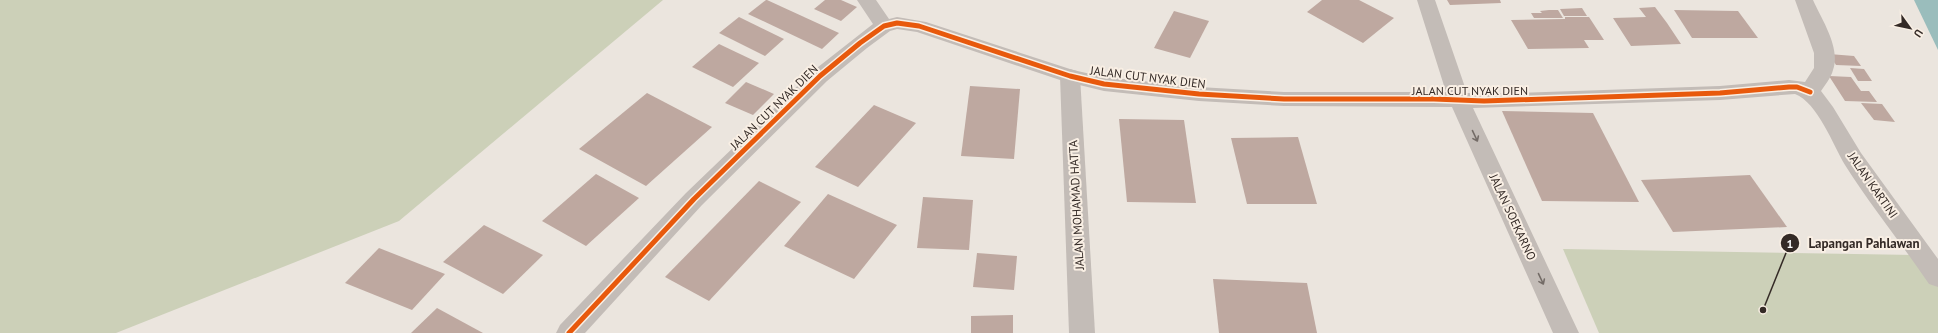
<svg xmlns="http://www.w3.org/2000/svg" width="1938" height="333" viewBox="0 0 1938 333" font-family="'PT Sans',sans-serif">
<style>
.green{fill:#ccd0b8}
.water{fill:#9abdbc}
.building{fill:#bea8a0}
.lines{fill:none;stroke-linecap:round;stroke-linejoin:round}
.minor{fill:#c3bcb7;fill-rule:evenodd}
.tertiary{fill:#c3bcb7;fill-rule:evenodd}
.cycleway-casing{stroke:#f9efe4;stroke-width:8}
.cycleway{stroke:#e8590c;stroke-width:5}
.oneway{stroke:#746c67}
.labels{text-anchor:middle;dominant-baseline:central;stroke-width:4;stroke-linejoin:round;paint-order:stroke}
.street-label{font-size:12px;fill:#342a26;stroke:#f9efe4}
.leader{fill:none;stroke:#342a26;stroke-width:1.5}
.callout-dot{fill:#342a26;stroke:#f9efe4;stroke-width:1.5}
.mark-label{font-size:12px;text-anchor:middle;font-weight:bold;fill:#fff}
.callout-label{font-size:13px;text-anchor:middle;font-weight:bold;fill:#342a26;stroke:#f9efe4;stroke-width:4;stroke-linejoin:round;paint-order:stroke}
</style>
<rect width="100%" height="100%" fill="#ebe5de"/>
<g class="green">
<path d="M0,0H663L399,221L116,333H0Z"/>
<path d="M1563,249L1915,255L1938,286V333H1599Z"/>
</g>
<path class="water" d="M1914,0H1938V50Z"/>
<g class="building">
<path d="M766,0H767L839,33L822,49L748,14Z"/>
<path d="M825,0H841L857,7L841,21L814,9Z"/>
<path d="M1322,0H1359L1394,18L1363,43L1307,12Z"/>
<path d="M1447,0H1500L1501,3L1450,5Z"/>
<path d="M1655,7L1667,23L1681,44L1631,46L1613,18L1646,17L1639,8Z"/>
<path d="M1582,8L1587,16H1564L1560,9Z"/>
<path d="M1549,10H1558L1563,18H1534L1531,13H1542L1540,11Z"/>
<path d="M1674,10L1738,11L1758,38H1692Z"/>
<path d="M1174,11L1209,21L1190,58L1154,48Z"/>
<path d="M739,17L784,39L765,56L719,33Z"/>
<path d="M1565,17H1589L1604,40H1584L1589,48L1528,49L1511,20L1565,19Z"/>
<path d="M719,44L759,63L733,87L692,67Z"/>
<path d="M1829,54L1854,56L1861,66L1836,65Z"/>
<path d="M1850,68L1864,69L1872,81H1858Z"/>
<path d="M1829,76L1851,77L1861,91H1869L1877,102L1845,101Z"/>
<path d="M746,82L774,94L753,115L725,103Z"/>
<path d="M970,86L1020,89L1014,159L961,156Z"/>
<path d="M647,93L712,127L646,186L579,149Z"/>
<path d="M1861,103L1882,104L1895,122L1874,120Z"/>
<path d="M874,105L916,123L858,187L815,167Z"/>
<path d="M1502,111L1593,113L1639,202L1542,201Z"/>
<path d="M1119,119L1184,120L1196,203L1127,202Z"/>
<path d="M1298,137L1317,204H1247L1231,138Z"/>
<path d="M596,174L639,198L586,246L542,221Z"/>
<path d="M1750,175L1787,227L1673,232L1641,180Z"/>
<path d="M759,181L801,202L709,301L665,277Z"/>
<path d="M828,194L897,225L854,279L784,246Z"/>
<path d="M923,197L973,200L969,250L917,248Z"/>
<path d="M484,225L543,255L503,294L443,262Z"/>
<path d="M379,248L445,274L412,310L345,283Z"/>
<path d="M977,253L1017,256L1014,290L973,287Z"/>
<path d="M1213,279L1307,283L1317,333H1219Z"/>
<path d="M437,308L483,333H411Z"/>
<path d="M1013,315V333H971V316Z"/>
</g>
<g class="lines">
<path class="minor" d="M857,0H876L889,19L897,17L926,22L1073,70L1104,77L1199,87L1284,92H1446L1417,0H1435L1467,93L1484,94L1720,86L1789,80L1805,82L1814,68V53L1795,0H1813C1822,20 1841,48 1833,70C1831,78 1825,85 1821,91L1833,107L1861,153L1938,259V287L1929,284C1902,244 1871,206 1845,165C1833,145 1818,103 1795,94L1720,100L1473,108L1579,333H1553L1452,107L1284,106L1199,101L1104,91L1063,81L917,32L897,29L890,31L867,48L827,81L702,205L585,333H556L560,325L686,193L813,71L873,24Z"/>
<path class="tertiary" d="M1070,69L1077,71L1080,76L1095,333H1069L1060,76L1063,71Z"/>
<g class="cycleway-casing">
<path id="cycleway" d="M569,333L694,199L820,76L860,43L884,26L897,23L919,26L1070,76L1104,84L1199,94L1284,99H1434L1484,101L1720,93L1789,87H1797L1810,92"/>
</g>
<use href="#cycleway" class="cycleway"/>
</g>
<defs><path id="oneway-shaft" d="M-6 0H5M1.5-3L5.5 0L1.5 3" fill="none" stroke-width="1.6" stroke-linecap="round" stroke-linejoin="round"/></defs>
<g class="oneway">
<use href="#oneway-shaft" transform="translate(1475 136) rotate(65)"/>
<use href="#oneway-shaft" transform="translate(1541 279) rotate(65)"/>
</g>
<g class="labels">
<g class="street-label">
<text transform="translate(1148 77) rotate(7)">JALAN CUT NYAK DIEN</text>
<text x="1470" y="90">JALAN CUT NYAK DIEN</text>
<text transform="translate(774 107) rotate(-44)">JALAN CUT NYAK DIEN</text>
<text transform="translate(1873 185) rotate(55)">JALAN KARTINI</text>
<text transform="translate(1076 205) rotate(-93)">JALAN MOHAMAD HATTA</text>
<text transform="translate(1513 217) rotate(65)">JALAN SOEKARNO</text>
</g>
</g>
<path class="leader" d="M1763 310L1790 243"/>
<g class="callout-dot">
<circle cx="1763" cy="310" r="4"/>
<circle cx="1790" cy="243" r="10"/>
</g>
<g class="mark-label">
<text x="1790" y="248">1</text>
</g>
<g class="callout-label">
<text x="1864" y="248">Lapangan Pahlawan</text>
</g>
<g transform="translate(1910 28) rotate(123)" stroke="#f9efe4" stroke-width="3" paint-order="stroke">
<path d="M0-3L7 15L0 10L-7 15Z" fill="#342a26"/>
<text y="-6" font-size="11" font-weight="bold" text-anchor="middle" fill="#342a26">U</text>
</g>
</svg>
